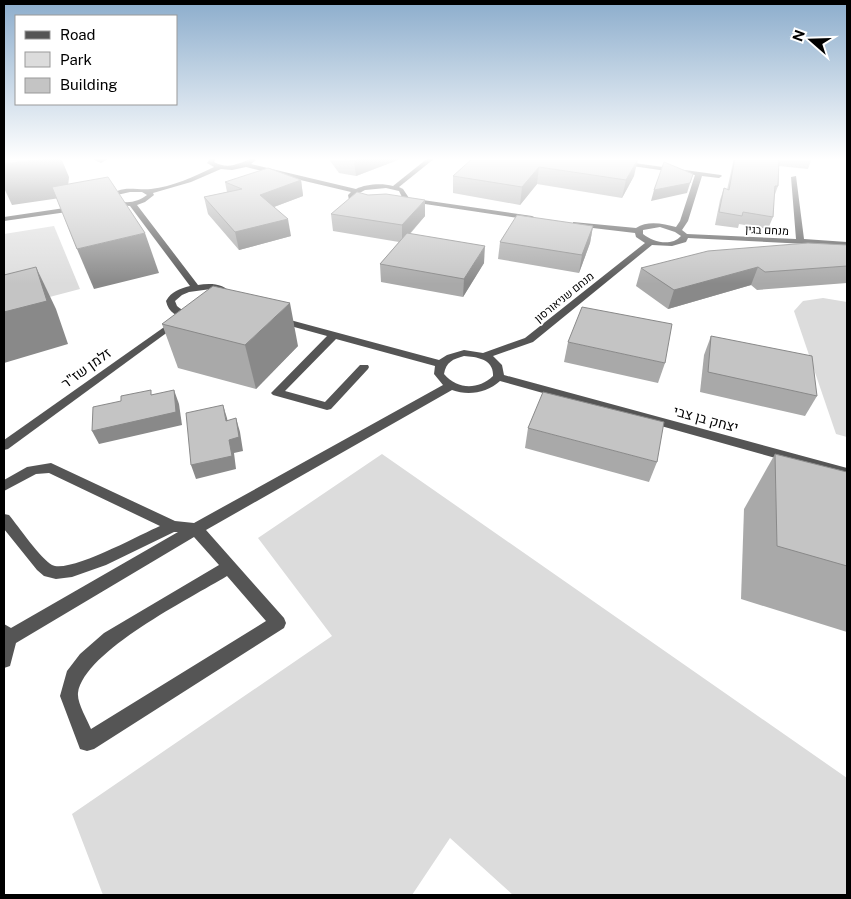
<svg xmlns="http://www.w3.org/2000/svg" width="851" height="899" viewBox="0 0 851 899" font-family="'Public Sans',Heebo,sans-serif">
<style>
.green{fill:#dcdcdc}
.lines{fill:none;stroke-linecap:round;stroke-linejoin:round}
.minor{fill:#555;fill-rule:evenodd}
.wall{fill:#a9a9a9}
.shaded-wall{fill:#898989}
.building{fill:#c4c4c4;stroke:#898989}
.labels{text-anchor:middle;dominant-baseline:central;stroke-width:4;stroke-linejoin:round;paint-order:stroke}
.far-street-label{font-size:11px;fill:#000;stroke:#fff}
.street-label{font-size:14px;fill:#000;stroke:#fff}
</style>
<rect width="100%" height="100%" fill="#fff"/>
<g class="green">
<path d="M54,226L80,289L4,309V234Z"/>
<path d="M823,298L847,302V437L836,434L794,311L803,301Z"/>
<path d="M382,454L847,778V895H513L450,838L412,895H103L72,814L332,636L258,538Z"/>
</g>
<g class="lines">
<g class="minor">
<path d="M90,158H110L101,163Z"/>
<path d="M210,158H216L214,162C229,170 239,163 253,158L256,160L251,164L356,189C366,184 382,183 393,186L428,158H435L399,187L403,189L409,198L532,216L536,218L532,220L405,201C389,213 364,213 349,200L348,195L351,192L246,167L232,170L221,169L191,182L153,193L154,195L145,202L137,205L198,285C210,283 225,283 232,295C220,314 172,331 166,301C172,291 179,289 190,286L130,206L117,205L107,199C120,183 135,191 151,189C172,187 195,176 214,167L207,163ZM386,188L399,191L402,197C389,208 368,209 355,198L354,196L365,190ZM130,192H142L147,195C138,202 125,205 115,199L117,195ZM211,289L222,295C214,308 189,318 177,306L175,301L182,295L189,292Z"/>
<path d="M620,161L721,175L722,176L719,178L702,176L688,221L682,230L687,234L796,239L791,177L796,176L804,239L847,242V246L688,238L686,242L672,246L652,245L533,342L493,356L502,365L504,375L847,468V478L500,381C487,393 468,396 452,390L206,530L284,618L286,623L284,628L94,749L87,751L80,749L60,696L67,671L80,654L104,633L219,565L194,537L16,643L10,666L4,668V624L11,628L178,532H174L106,565L72,577L56,579L44,576L37,570L4,529V514L9,515C18,526 41,559 52,565C69,574 141,534 160,526L49,473L36,474L4,491V480L27,467L51,463L175,521L194,523L443,385L434,374L435,366L336,339L285,391L325,402L360,365H368L369,367L368,369L331,409L327,410L273,395L271,393L273,391L327,336L276,322V318L279,317L439,360L447,355L464,350L483,353L525,338L645,243L636,237L635,233L576,226H573V222L636,228C648,220 664,224 676,227L680,221L695,175L618,164L617,163ZM660,227L675,232L681,236C671,247 653,242 643,234V230ZM464,356C477,357 494,359 493,376C478,390 458,390 444,374C446,362 453,359 464,356ZM227,576L266,621L91,729C87,719 77,703 78,693C84,651 191,598 227,576Z"/>
<path d="M78,206H81V210L4,221V217Z"/>
<path d="M177,318L182,321L180,323L8,449L4,450V440Z"/>
</g>
</g>
<g class="wall">
<path d="M328,158H403L356,176L339,173Z"/>
<path d="M473,158L634,176L622,198L537,184L520,205L453,193V176Z"/>
<path d="M734,158H812L808,169L779,166L778,186L774,197L773,217L768,229L739,224L738,228L715,225L720,200L724,188L727,190Z"/>
<path d="M301,180L303,196L274,207L291,236L239,250L208,214L204,197L227,192L225,182Z"/>
<path d="M331,214L425,216L410,234L484,263L463,297L381,282L380,264L399,242L333,231Z"/>
<path d="M593,226L590,243L579,273L498,259L500,242Z"/>
<path d="M847,245V283L757,290L751,285L668,309L636,286L641,268Z"/>
<path d="M162,324L298,346L256,389L178,368Z"/>
<path d="M711,336L817,396L805,416L700,392L704,355Z"/>
<path d="M568,342L665,363L658,383L564,362Z"/>
<path d="M528,428L657,462L649,482L525,448Z"/>
<path d="M775,454L847,472V632L741,599L744,509Z"/>
</g>
<g class="shaded-wall">
<path d="M51,158H61L69,177L67,197L12,205L4,188V164Z"/>
<path d="M362,158H403L356,176L354,161Z"/>
<path d="M638,159L634,176L622,198L626,180Z"/>
<path d="M539,167L537,184L520,205L522,187Z"/>
<path d="M693,174L687,193L651,201L654,190Z"/>
<path d="M301,180L303,196L263,211L260,195Z"/>
<path d="M425,200V216L402,242V225Z"/>
<path d="M288,219L291,236L239,250L235,232Z"/>
<path d="M593,226L590,243L579,273L582,255Z"/>
<path d="M145,233L159,273L94,289L77,249Z"/>
<path d="M485,246L484,263L463,297L464,279Z"/>
<path d="M36,267L56,309L68,344L4,363V312Z"/>
<path d="M758,267L751,285L668,309L674,290Z"/>
<path d="M290,303L298,346L256,389L245,345Z"/>
<path d="M174,390L179,404L182,425L99,444L92,431Z"/>
<path d="M223,405L227,418L230,435L226,421Z"/>
<path d="M236,418L240,432L243,451L234,453L236,469L196,479L191,465L229,440Z"/>
</g>
<g class="building">
<path d="M4,158H51L4,164Z"/>
<path d="M338,158H362L354,161Z"/>
<path d="M473,158H632L638,159L626,180L539,167L522,187L453,176Z"/>
<path d="M735,158H779L778,186H775L773,217L743,212L742,216L719,212L724,188L729,190Z"/>
<path d="M664,162L693,174L690,183L654,190Z"/>
<path d="M268,168L301,180L260,195L288,219L235,232L204,197L242,189L225,182Z"/>
<path d="M108,177L145,233L77,249L52,187Z"/>
<path d="M357,192L368,195L386,194L425,200L402,225L331,214Z"/>
<path d="M517,215L593,226L582,255L500,242Z"/>
<path d="M407,233L485,246L464,279L380,264Z"/>
<path d="M808,243L847,245V266L765,272L758,267L674,290L641,268L708,251Z"/>
<path d="M36,267L47,301L4,312V275Z"/>
<path d="M213,286L290,303L245,345L162,324Z"/>
<path d="M582,307L672,324L665,363L568,342Z"/>
<path d="M711,336L812,356L817,396L708,372Z"/>
<path d="M151,390V395L174,390L176,412L92,431L93,407L121,401V396Z"/>
<path d="M543,392L664,422L657,462L528,428Z"/>
<path d="M223,405L226,421L236,418L239,437L229,440L232,456L191,465L186,413Z"/>
<path d="M775,454L847,472V566L777,546Z"/>
</g>
<linearGradient id="sky" x2="0" y2="1"><stop stop-color="#8cadcc"/><stop offset="0.56" stop-color="#fff"/><stop offset="1" stop-color="#fff" stop-opacity="0"/></linearGradient>
<rect width="851" height="284" fill="url(#sky)"/>
<g class="labels">
<g class="far-street-label">
<text transform="translate(767 230) rotate(3)">מנחם בגין</text>
<text transform="translate(564 297) rotate(-39)">מנחם שניאורסון</text>
</g>
<g class="street-label">
<text transform="translate(86 368) rotate(-36)">זלמן שז"ר</text>
<text transform="translate(706 419) rotate(15)">יצחק בן צבי</text>
</g>
</g>
<rect width="851" height="899" fill="none" stroke="#000000" stroke-width="10"/>
<rect x="15" y="15" width="162" height="90" fill="#ffffff" stroke="#999999"/>
<rect x="25" y="31" width="25" height="8" fill="#555555" stroke="#999999"/>
<text x="60" y="40" font-size="15" fill="#000000">Road</text>
<rect x="25" y="52" width="25" height="15" fill="#dcdcdc" stroke="#999999"/>
<text x="60" y="65" font-size="15" fill="#000000">Park</text>
<rect x="25" y="78" width="25" height="15" fill="#c4c4c4" stroke="#999999"/>
<text x="60" y="90" font-size="15" fill="#000000">Building</text>
<g transform="translate(811 40) rotate(290)" stroke="#ffffff" stroke-width="4" paint-order="stroke">
<path d="M0-4L9 19L0 12L-9 19Z" fill="#000000"/>
<text y="-8" font-size="14" font-weight="bold" text-anchor="middle" fill="#000000">N</text>
</g>
</svg>
